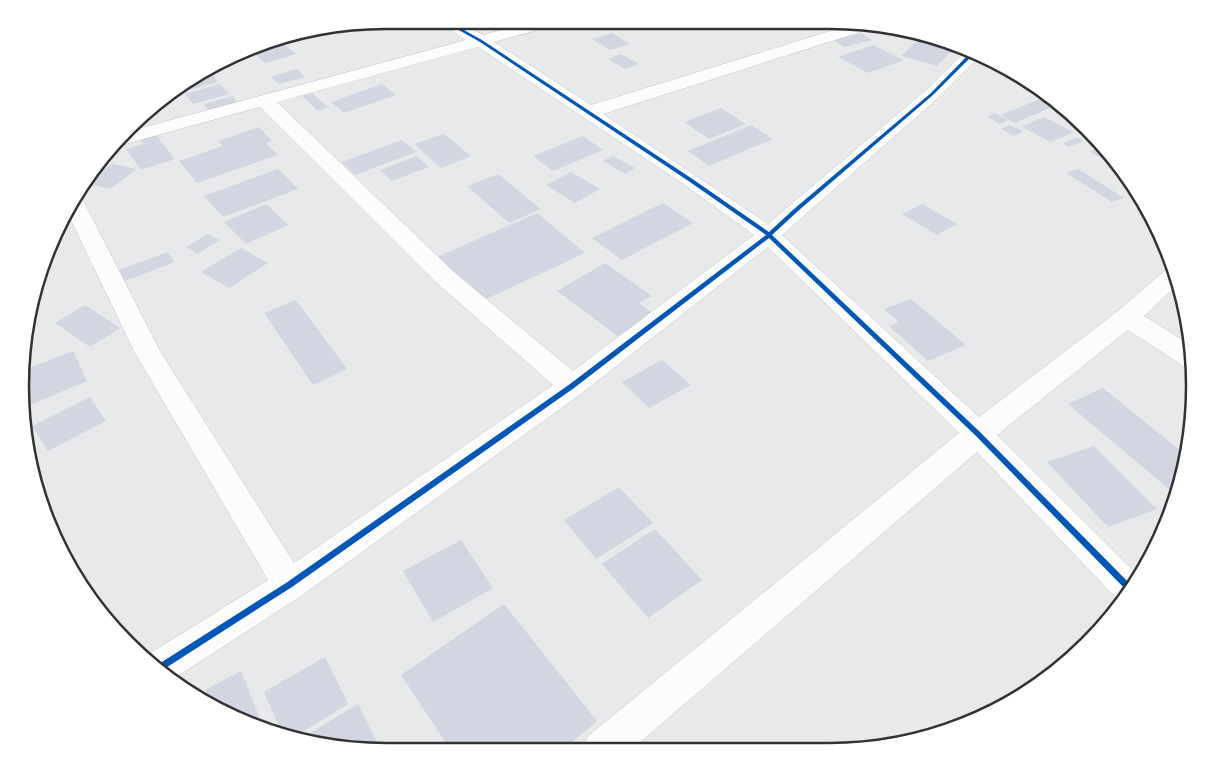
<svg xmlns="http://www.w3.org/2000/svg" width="1215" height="772" viewBox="0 0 1215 772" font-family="'DejaVu Sans',sans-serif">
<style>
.building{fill:#d3d6e0}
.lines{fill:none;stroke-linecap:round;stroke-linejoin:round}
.street-casing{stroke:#c4c4c5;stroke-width:1}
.street{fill:#fcfcfc;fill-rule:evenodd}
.cycleway-casing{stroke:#fff;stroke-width:3}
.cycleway{fill:#0057b8;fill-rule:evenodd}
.rim{fill:none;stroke:#313233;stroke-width:2.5}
</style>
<rect width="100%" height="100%" fill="#e8e9ea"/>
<g class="building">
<path d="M592,21H606L614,26L595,31L584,23Z"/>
<path d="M797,23H817L819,24L808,28Z"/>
<path d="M612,33L630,44L610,50L592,39Z"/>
<path d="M861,33L872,40L844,47L834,40Z"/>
<path d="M291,36V37L259,44L269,39Z"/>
<path d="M923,36L958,45L937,66L901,56Z"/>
<path d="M285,45L296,54L265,63L255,54Z"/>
<path d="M873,45L904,60L868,73L838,57Z"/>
<path d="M621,54L639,64L625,69L608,59Z"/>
<path d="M208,69L218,82L186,91L180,84Z"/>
<path d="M297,69L305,77L279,84L271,77Z"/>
<path d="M220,84L229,94L193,104L185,94Z"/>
<path d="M382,84L396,95L344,113L331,102Z"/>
<path d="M312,93L328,107L318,111L302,96Z"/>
<path d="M233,96L237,103L209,111L204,104Z"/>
<path d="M1047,96L1060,104L1015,123L1001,115Z"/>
<path d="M721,108L746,124L709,139L684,122Z"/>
<path d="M995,113L1008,120L1000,124L987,117Z"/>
<path d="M1044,117L1074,132L1051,142L1022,127Z"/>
<path d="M751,125L773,139L709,166L688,151Z"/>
<path d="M1010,125L1023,131L1014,136L1001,129Z"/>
<path d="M259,127L272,141L266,143L278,155L197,183L179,161L223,146L218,141Z"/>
<path d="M444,134L471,156L441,168L414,144Z"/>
<path d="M156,135L175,159L141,170L126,149L143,144L140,140Z"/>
<path d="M583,136L603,150L553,171L533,156Z"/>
<path d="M1077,137L1083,141L1069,147L1063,144Z"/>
<path d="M402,140L416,152L355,175L342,162Z"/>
<path d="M1100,147L1107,150L1118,162L1114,164L1090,152Z"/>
<path d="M417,156L429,167L392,181L380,170Z"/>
<path d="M613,156L635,168L625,174L603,161Z"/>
<path d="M112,164L137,169L110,189L85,183Z"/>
<path d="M278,169L298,189L223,217L204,196Z"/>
<path d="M1078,169L1124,198L1112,202L1066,173Z"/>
<path d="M571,172L600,189L575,203L546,185Z"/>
<path d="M498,174L541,209L509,223L467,186Z"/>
<path d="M663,203L693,223L622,260L592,238Z"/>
<path d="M266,204L288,225L246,244L224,222Z"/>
<path d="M922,204L957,224L937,235L902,214Z"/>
<path d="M537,213L585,253L482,301L437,257Z"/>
<path d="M208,234L220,240L197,254L186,247Z"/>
<path d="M241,248L268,263L229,288L201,272Z"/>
<path d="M168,252L175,262L125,281L119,270Z"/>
<path d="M605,263L652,296L639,303L654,314L618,336L557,291Z"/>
<path d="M911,299L966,345L928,361L889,326L899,322L884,309Z"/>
<path d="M296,300L347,369L313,385L264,313Z"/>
<path d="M85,305L120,328L90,347L55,323Z"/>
<path d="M73,351L87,381L25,407L22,371Z"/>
<path d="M662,360L691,385L649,408L622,382Z"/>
<path d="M1103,388L1187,456L1177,496L1068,404Z"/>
<path d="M90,397L106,421L48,451L32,426Z"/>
<path d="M1094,446L1157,509L1108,527L1047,462Z"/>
<path d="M619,487L653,523L596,559L564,520Z"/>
<path d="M655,529L702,580L648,618L602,564Z"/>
<path d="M461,540L493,588L433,622L403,571Z"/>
<path d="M504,604L597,721L562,750L450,749L401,675Z"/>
<path d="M325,657L348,704L294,737L282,734L264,692Z"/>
<path d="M241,671L264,729L246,724L210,702L205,690Z"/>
<path d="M358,704L380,749H339L301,739Z"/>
</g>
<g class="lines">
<g class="street-casing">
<path id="street" d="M435,20H456L483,35L535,21H561L559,24L494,42L591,105L856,23L880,24L879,26L603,114L768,224L926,90L969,48L981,55L938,98L782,235L979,417L1118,311L1168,268L1173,266L1179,283L1144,316L1192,346L1194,369L1185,367L1128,330L997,435L1140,577L1122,602L1119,601L977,452L631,750H583L588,736L959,433L768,247L582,393L301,596L173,679L145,661L143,659L144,657L268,580L135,353L68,214L77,198L82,199L85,204L160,351L294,563L553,385L437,283L260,107L129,143L122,145L117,144L130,131L466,40ZM478,47L682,183L754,235L573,371L455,273L277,102Z"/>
</g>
<use href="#street" class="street"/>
<g class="cycleway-casing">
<path id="cycleway" d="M441,20H446L482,40L691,178L769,232L794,209L931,93L973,50L976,52L933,95L798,211L772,235L980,432L1133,587L1129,593L976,436L769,238L574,388L292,587L161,671L154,667L286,583L570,384L766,235L687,180L480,42Z"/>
</g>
<use href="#cycleway" class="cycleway"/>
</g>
<path d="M0 0H1215V772H0ZM386 29H829A357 357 0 0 1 1186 386V386A357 357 0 0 1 829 743H386A357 357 0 0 1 29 386V386A357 357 0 0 1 386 29Z" fill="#fff" fill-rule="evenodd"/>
<path class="rim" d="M386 29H829A357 357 0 0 1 1186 386V386A357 357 0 0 1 829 743H386A357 357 0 0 1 29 386V386A357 357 0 0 1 386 29Z"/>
</svg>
